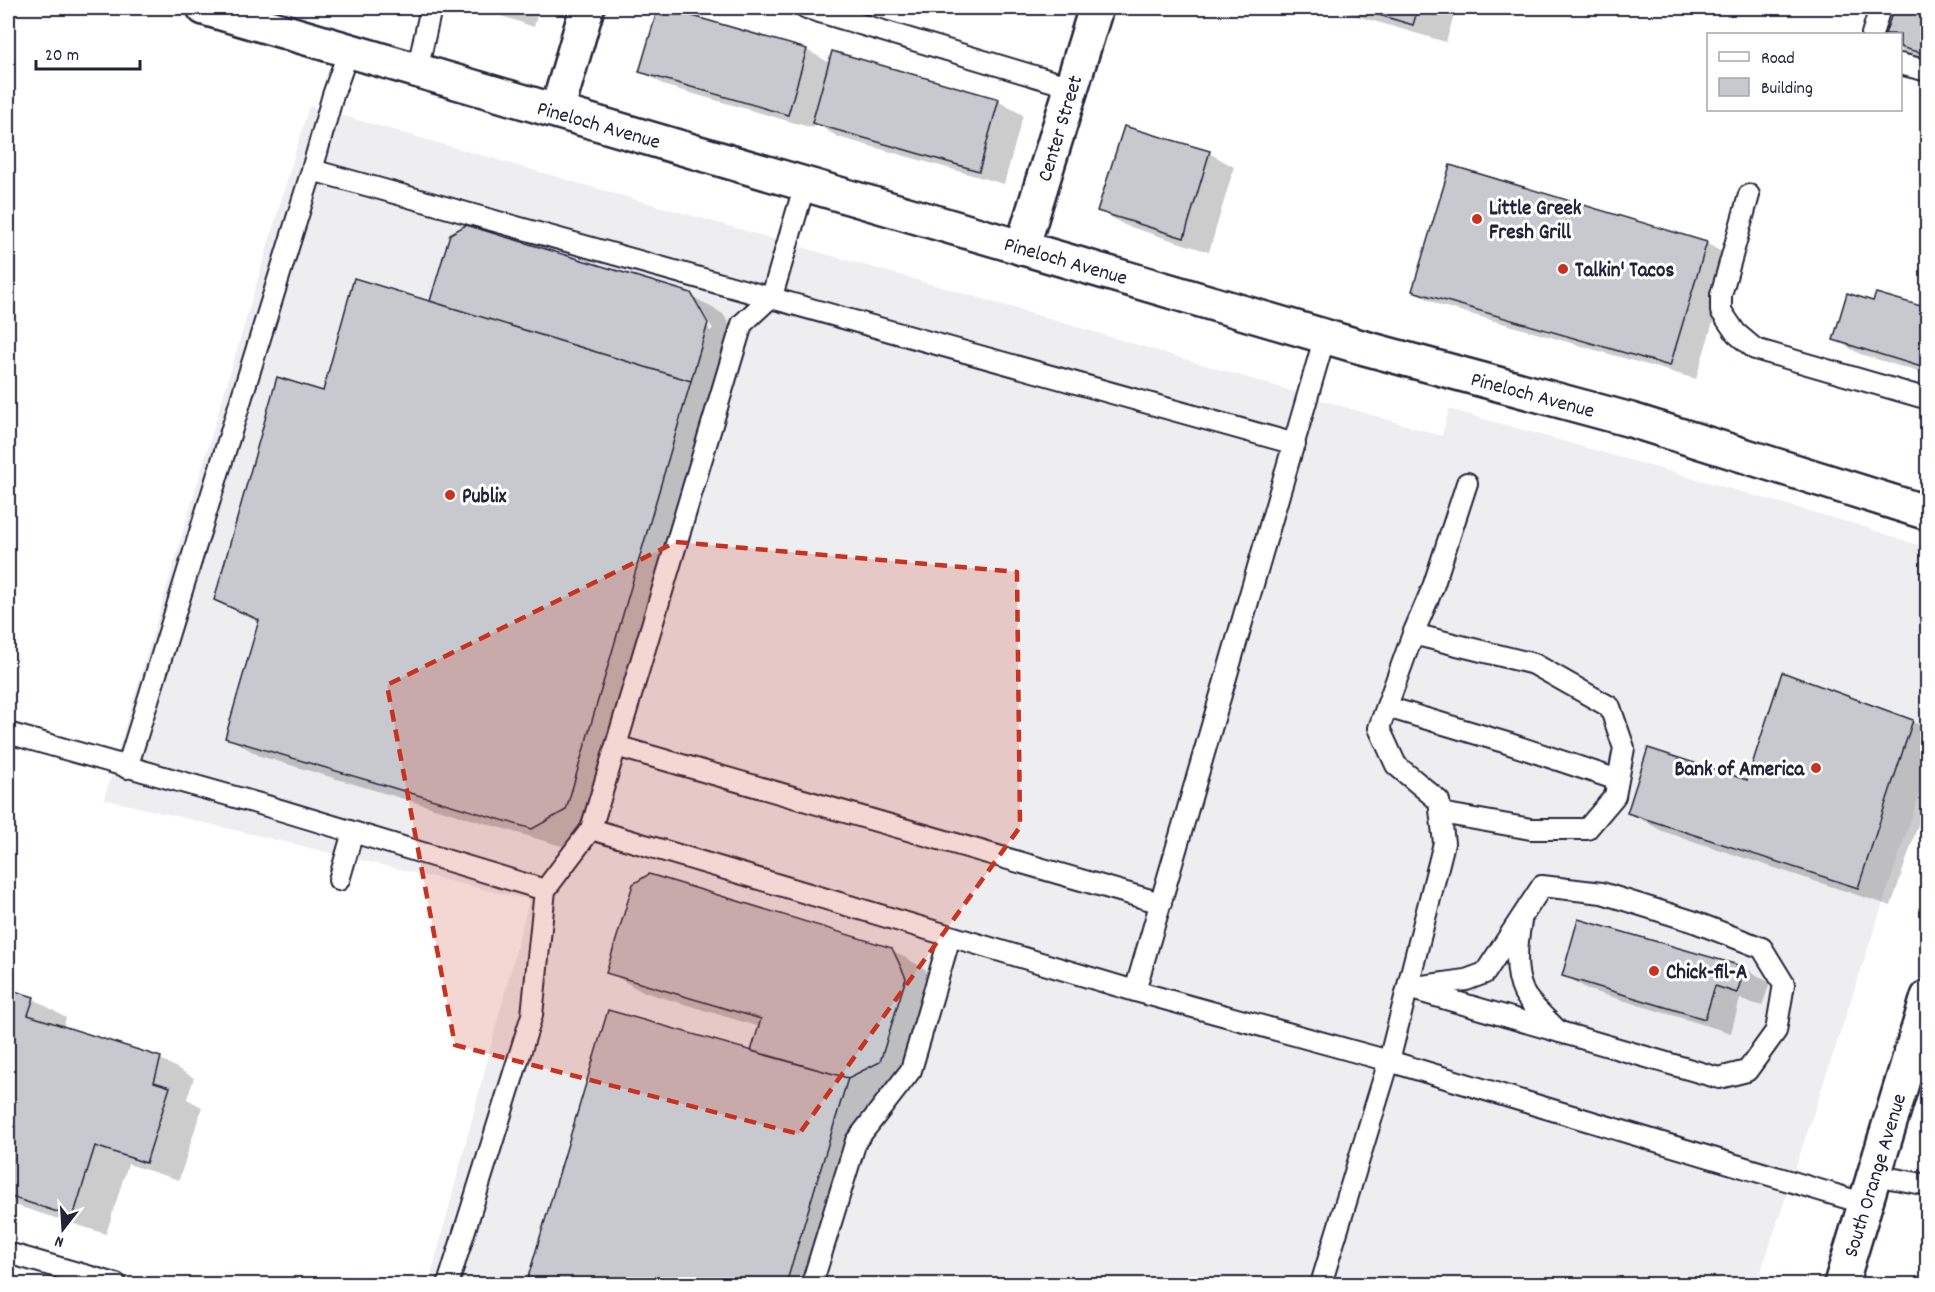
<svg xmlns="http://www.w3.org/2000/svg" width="1935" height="1292" font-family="Dekko,sans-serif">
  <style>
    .built { fill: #eeeef1 }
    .shadow { fill: #0003; fill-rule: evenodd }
    .building { fill: #c8c8cf; stroke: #22223b; stroke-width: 1.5 }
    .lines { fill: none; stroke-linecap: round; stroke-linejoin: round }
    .lane-casing { stroke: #22223b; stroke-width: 24 }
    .street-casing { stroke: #22223b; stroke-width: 38 }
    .secondary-casing { stroke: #22223b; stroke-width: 38 }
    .primary-casing { stroke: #22223b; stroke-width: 38 }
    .lane { stroke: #fff; stroke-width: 20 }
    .street { stroke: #fff; stroke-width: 33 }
    .secondary { stroke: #fff; stroke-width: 33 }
    .primary { stroke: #fff; stroke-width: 33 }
    .marked { fill: #c8321e; fill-opacity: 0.2; stroke: #c8321e; stroke-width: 4.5; stroke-dasharray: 12 8; stroke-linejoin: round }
    .poi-dot { fill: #c8321e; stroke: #fff; stroke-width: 2 }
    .labels { text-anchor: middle; stroke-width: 6; stroke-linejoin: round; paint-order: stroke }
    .street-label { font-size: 21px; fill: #22223b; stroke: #fff }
    .poi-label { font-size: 21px; font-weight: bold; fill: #22223b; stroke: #fff; text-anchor: start }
  </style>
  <rect width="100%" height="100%" fill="#fff"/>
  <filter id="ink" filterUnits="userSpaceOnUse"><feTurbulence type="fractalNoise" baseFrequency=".0167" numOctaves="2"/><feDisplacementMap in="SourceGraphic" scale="12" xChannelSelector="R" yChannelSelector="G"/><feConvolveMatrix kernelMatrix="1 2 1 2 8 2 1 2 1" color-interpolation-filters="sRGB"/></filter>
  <g filter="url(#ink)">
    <path class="built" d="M 309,106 L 983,299 L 1442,436 L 1449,409 L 1858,525 L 1927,548 L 1927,770 L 1757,1284 L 429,1284 L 529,900 L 104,799 Z"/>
    <path class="shadow" d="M 482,8 L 539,8 L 534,27 L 493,13 Z
      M 660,8 L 807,50 L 830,63 L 998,101 L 1023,115 L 1004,184 L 838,137 L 815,123 L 813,128 L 666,86 L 641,71 Z
      M 1329,8 L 1456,8 L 1446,42 Z
      M 1895,8 L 1928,8 L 1928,61 L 1910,55 L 1900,50 L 1900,34 L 1887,34 Z
      M 1209,153 L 1234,167 L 1209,252 L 1124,225 L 1099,210 Z
      M 451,235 L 690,295 L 723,314 L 740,343 L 599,829 L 565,847 L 260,756 L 227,737 L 259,623 L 216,599 L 324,393 L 431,303 ZM 694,303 L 698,303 L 713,329 L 710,331 Z
      M 1706,243 L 1732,258 L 1696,379 L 1439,305 L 1413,291 Z
      M 1874,303 L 1928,309 L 1928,375 L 1860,354 L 1835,340 Z
      M 1783,674 L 1913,722 L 1928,730 L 1928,795 L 1891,906 L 1662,831 L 1629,812 L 1748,782 Z
      M 1579,921 L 1745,968 L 1770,983 L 1762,1006 L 1740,999 L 1731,1033 L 1589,990 L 1564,975 Z
      M 892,950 L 925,969 L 939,998 L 913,1081 L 880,1097 L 824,1284 L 528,1284 L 609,1012 L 752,1052 L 760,1027 L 641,991 L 608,972 Z
      M 8,991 L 34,999 L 66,1018 L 63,1028 L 161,1059 L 194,1078 L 187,1099 L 202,1107 L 179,1180 L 128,1164 L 106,1234 L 8,1203 Z"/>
    <path class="building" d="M 490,8 L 510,8 L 508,13 Z
      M 658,8 L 665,8 L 807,49 L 788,115 L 639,72 Z
      M 1355,8 L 1418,8 L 1413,25 Z
      M 1894,8 L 1928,8 L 1928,55 L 1900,47 L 1900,34 L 1885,34 Z
      M 832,51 L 999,99 L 979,171 L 812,123 Z
      M 1124,126 L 1210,151 L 1184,238 L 1097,211 Z
      M 1450,165 L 1707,242 L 1670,366 L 1412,291 Z
      M 466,225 L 691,293 L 708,323 L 691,381 L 430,301 L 450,234 Z
      M 354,278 L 691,381 L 566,810 L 532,829 L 225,738 L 259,620 L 214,600 L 277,377 L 323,391 Z
      M 1847,293 L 1873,301 L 1876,293 L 1928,308 L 1928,369 L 1833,340 Z
      M 1782,672 L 1913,720 L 1858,888 L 1627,813 L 1648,748 L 1747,780 Z
      M 649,874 L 892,948 L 906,978 L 880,1062 L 848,1078 L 751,1051 L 761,1019 L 606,973 L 633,884 Z
      M 1578,919 L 1745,967 L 1737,993 L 1715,986 L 1705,1019 L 1562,976 Z
      M 8,989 L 34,997 L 28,1015 L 161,1057 L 154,1082 L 170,1087 L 146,1163 L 95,1146 L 73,1217 L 8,1196 Z
      M 608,1010 L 848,1078 L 786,1284 L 526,1284 Z"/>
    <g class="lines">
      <g class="lane-casing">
        <path id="lane" d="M 806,8 L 1071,87
          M 1872,34 L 1880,8
          M 1900,64 L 1928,71
          M 417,71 L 431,8
          M 312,170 L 1295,444
          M 1749,195 L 1721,295 L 1721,311 L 1736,333 L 1755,349 L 1928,399
          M 1413,634 L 1534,664 L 1610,707 L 1624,748 L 1615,796 L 1587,829 L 1531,829 L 1441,813
          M 1387,707 L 1507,743 L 1618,780
          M 8,733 L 267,806 L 545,890
          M 616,746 L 1161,903
          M 127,768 L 312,170 L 333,95 L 349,50
          M 591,829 L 1135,991 L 1389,1061 L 1866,1204
          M 339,880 L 353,832
          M 1542,886 L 1602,893 L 1692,921 L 1762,948 L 1784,984 L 1776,1031 L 1747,1071 L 1719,1078 L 1408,988 L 1466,980 L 1485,973 Z
          M 1521,921 C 1517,942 1514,973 1524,993 C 1530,1005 1549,1021 1559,1032
          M 1135,991 L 1325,336
          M 1874,1175 L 1928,1185
          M 8,1253 L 116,1284
          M 448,1284 L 532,1015 L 545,890 L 591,829 L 742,324 L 772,296 L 805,184
          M 812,1284 L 856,1141 L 911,1070 L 950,937
          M 1321,1284 L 1389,1061 L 1444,843 L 1439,801 L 1396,765 L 1379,728 L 1413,634 L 1433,587 L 1467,483"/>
      </g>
      <g class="street-casing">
        <path id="street" d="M 557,111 L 587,8
          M 1022,248 L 1096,8"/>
      </g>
      <g class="secondary-casing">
        <path id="secondary" d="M 204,8 L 1361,347 L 1631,420 L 1928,513"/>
      </g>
      <g class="primary-casing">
        <path id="primary" d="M 1841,1284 L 1928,997"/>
      </g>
      <use href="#lane" class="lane"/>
      <use href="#street" class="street"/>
      <use href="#secondary" class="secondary"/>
      <use href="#primary" class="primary"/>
    </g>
  </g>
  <path class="marked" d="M 676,542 L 1017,572 L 1020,827 L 799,1134 L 455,1045 L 387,685 Z"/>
  <g class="poi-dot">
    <circle cx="1477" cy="219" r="6"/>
    <circle cx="1563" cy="269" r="6"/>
    <circle cx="450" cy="495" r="6"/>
    <circle cx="1816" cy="768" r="6"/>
    <circle cx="1654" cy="971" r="6"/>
  </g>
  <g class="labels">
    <g class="street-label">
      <text transform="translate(599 124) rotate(16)" y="7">Pineloch Avenue</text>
      <text transform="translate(1059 128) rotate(-73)" y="7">Center Street</text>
      <text transform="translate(1066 260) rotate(16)" y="7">Pineloch Avenue</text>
      <text transform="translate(1533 394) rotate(15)" y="7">Pineloch Avenue</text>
      <text transform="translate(1874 1175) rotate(-73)" y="7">South Orange Avenue</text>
    </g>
    <g class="poi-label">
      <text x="1489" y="214">Little Greek<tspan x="1489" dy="24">Fresh Grill</tspan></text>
      <text x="1575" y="276">Talkin' Tacos</text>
      <text x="462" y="502">Publix</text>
      <text x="1804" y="775" text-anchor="end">Bank of America</text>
      <text x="1666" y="978">Chick-fil-A</text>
    </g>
  </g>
  <rect width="1935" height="1292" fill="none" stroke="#fff" stroke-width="30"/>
  <rect x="15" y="15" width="1905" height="1262" fill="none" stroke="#22223b" stroke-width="2" filter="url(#ink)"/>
  <rect x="1707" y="33" width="195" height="78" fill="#ffffff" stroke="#a7a7b1" stroke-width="1.5"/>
  <rect x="1719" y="52" width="30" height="9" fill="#ffffff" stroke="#a7a7b1" stroke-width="1.5"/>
  <text x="1761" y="63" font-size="18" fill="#22223b">Road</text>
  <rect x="1719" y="78" width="30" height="18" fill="#c8c8cf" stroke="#a7a7b1" stroke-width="1.5"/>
  <text x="1761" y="93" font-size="18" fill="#22223b">Building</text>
  <g transform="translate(63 1229) rotate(197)" stroke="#ffffff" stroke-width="4.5" paint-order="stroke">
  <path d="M0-4.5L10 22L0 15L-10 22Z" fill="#22223b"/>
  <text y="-9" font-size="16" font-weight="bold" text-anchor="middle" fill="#22223b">N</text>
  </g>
  <path d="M36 60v9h104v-9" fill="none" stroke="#22223b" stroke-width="3"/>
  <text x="45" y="60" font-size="18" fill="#22223b" stroke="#ffffff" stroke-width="4.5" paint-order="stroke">20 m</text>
</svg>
